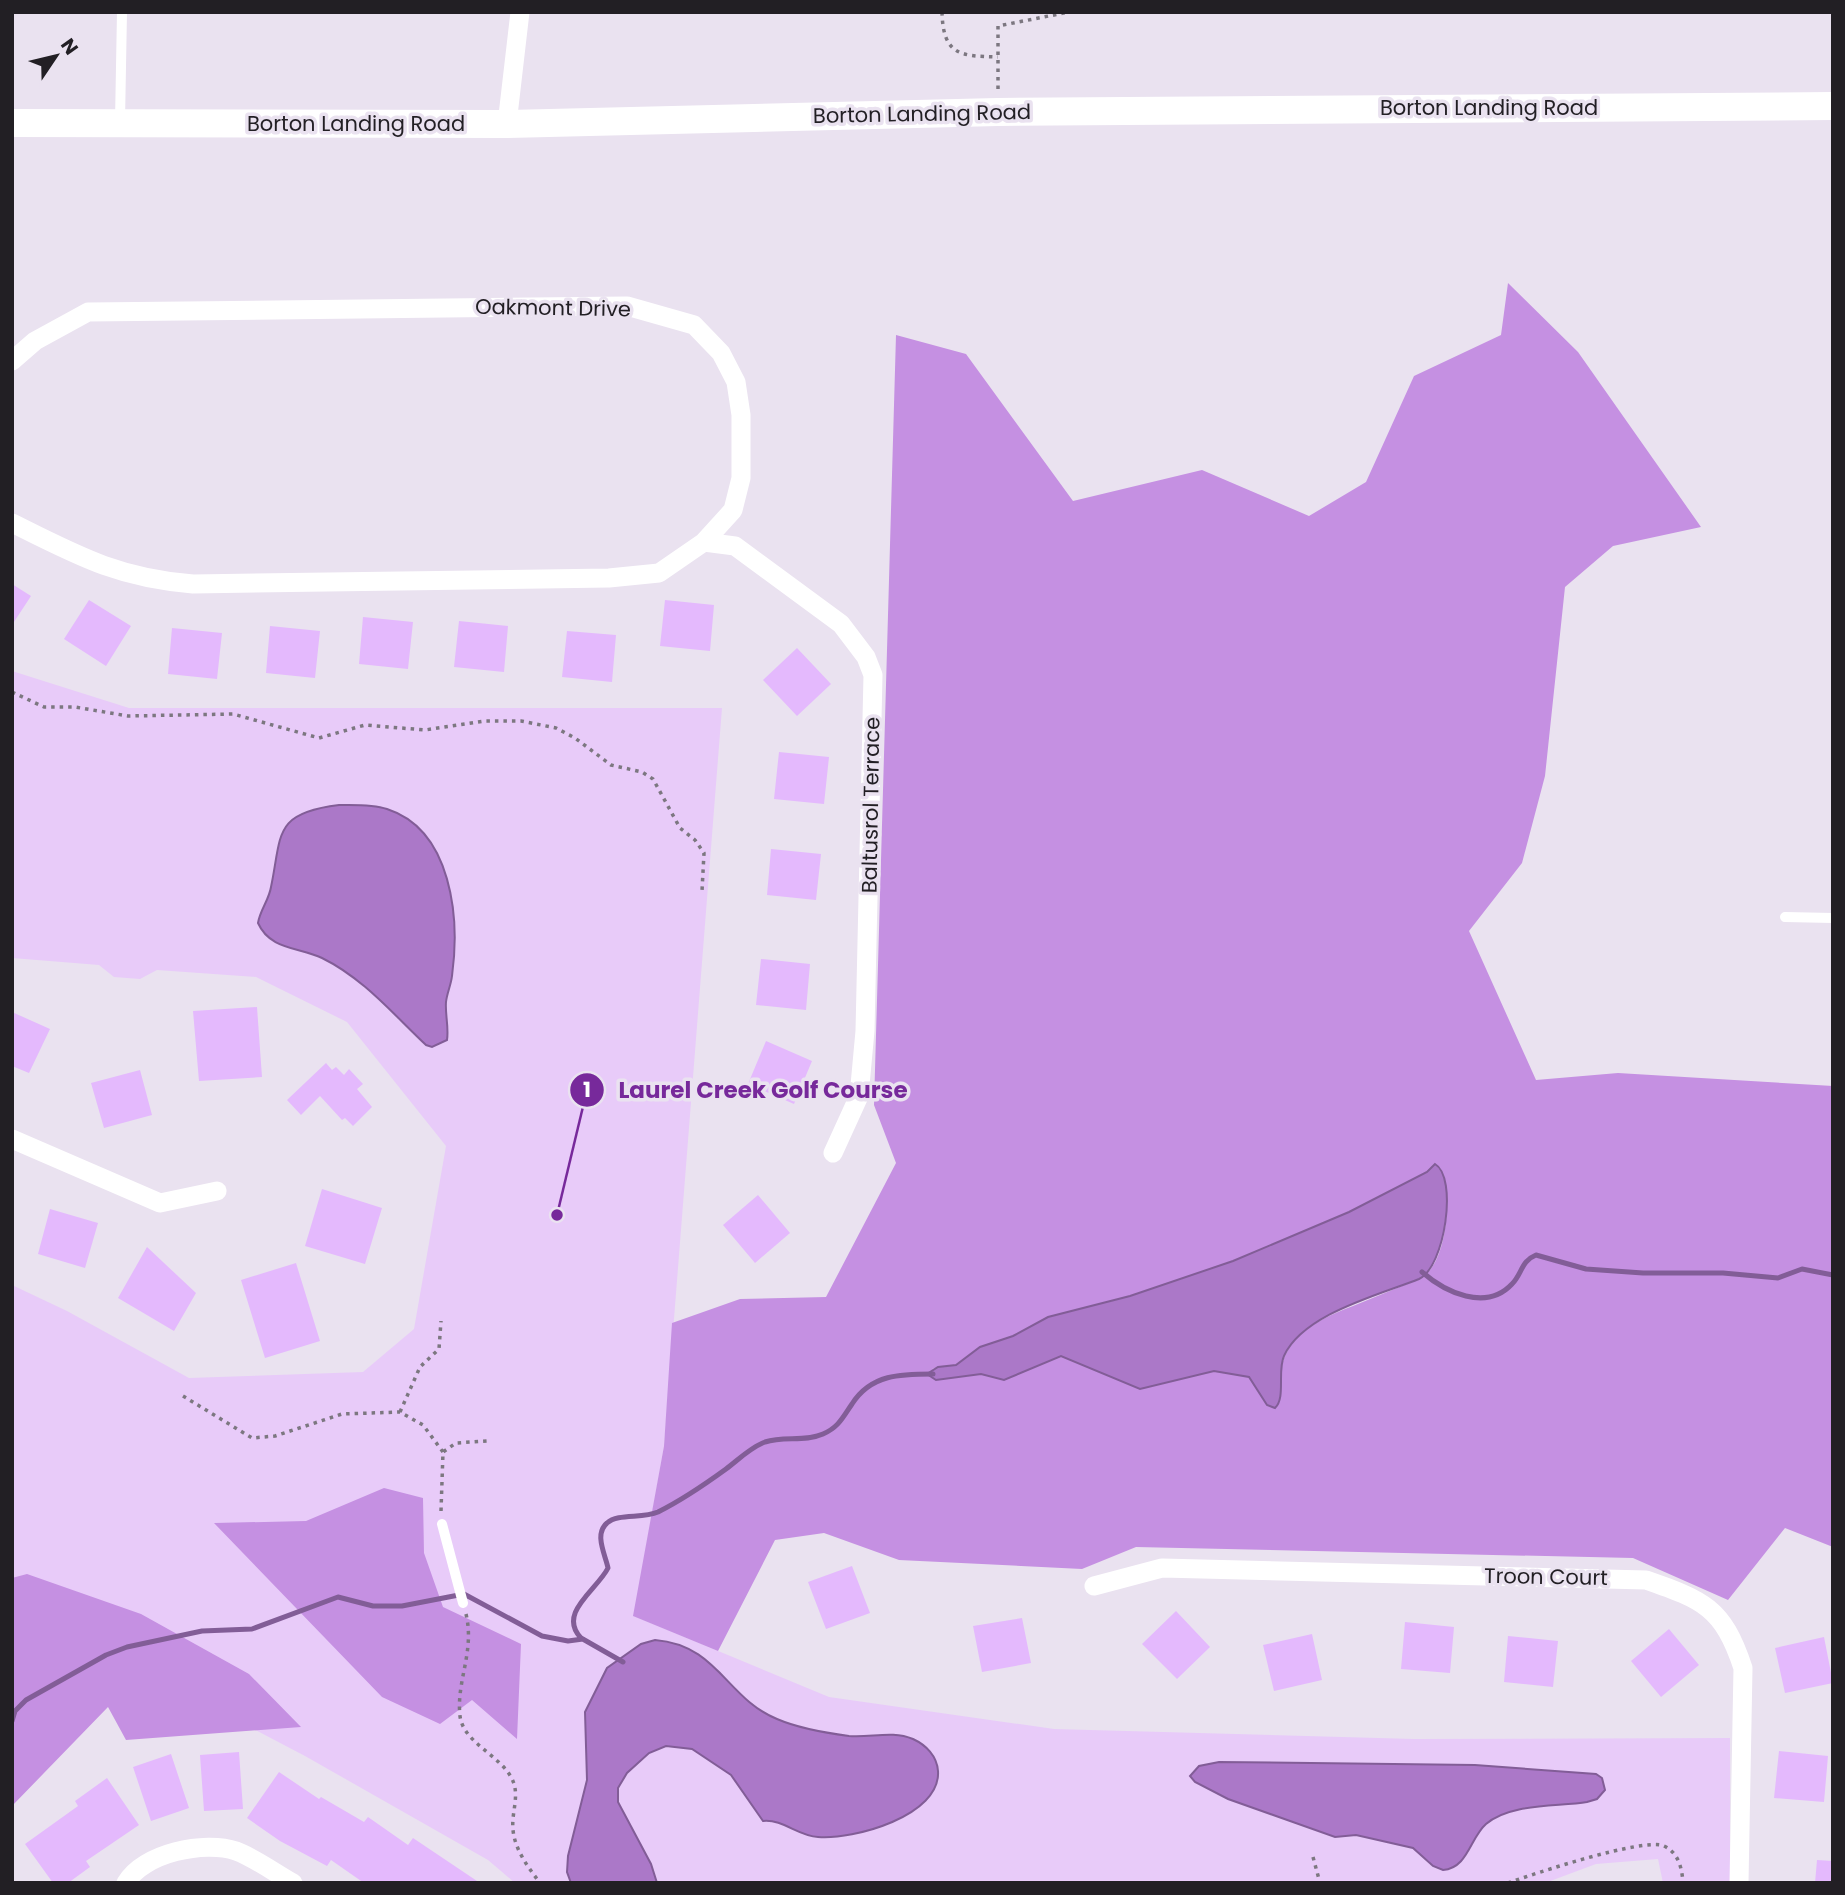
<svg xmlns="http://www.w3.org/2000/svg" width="1845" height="1895" font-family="Poppins,sans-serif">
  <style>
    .green { fill: #e8cbf9 }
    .forest { fill: #c590e2; fill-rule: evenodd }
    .water { fill: #ab78c8; stroke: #825d97; stroke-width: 2 }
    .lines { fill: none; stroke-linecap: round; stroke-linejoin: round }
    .stream { stroke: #825d97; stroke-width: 5 }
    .building { fill: #e4b9fd }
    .path { stroke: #7c7780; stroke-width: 3.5; stroke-dasharray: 3.5 5; stroke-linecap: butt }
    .lane { stroke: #fff; stroke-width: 10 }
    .street { stroke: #fff; stroke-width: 19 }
    .secondary { stroke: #fff; stroke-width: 28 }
    .labels { text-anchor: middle; stroke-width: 7; stroke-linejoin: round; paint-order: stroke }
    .street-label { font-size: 21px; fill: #221f24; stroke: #eae2f0 }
    .leader { fill: none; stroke: #77299b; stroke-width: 2.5 }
    .callout-dot { fill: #77299b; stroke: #eae2f0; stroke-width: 2.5 }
    .mark-label { font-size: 21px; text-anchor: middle; font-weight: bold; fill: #fff }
    .callout-label { font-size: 23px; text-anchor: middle; font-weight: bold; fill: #77299b; stroke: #eae2f0; stroke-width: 7; stroke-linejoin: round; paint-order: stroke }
  </style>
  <rect width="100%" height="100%" fill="#eae2f0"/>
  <path class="green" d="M 12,671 L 129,708 L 722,708 L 664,1446 L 634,1616 L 829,1697 L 1054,1729 L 1414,1739 L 1730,1738 L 1730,1883 L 1663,1883 L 1658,1859 L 1596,1864 L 1545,1883 L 515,1883 L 488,1860 L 305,1756 L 12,1602 L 12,1285 L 67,1311 L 189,1378 L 363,1372 L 414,1329 L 446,1146 L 347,1022 L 256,977 L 157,970 L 140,979 L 114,977 L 99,965 L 12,958 Z"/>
  <path class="forest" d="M 1508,283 L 1578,352 L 1701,527 L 1613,546 L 1565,587 L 1545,776 L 1522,863 L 1469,931 L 1536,1080 L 1618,1073 L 1833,1086 L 1833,1547 L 1785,1528 L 1728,1600 L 1633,1558 L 1136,1547 L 1082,1569 L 899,1560 L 824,1533 L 775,1540 L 718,1651 L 633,1616 L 664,1446 L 672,1323 L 740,1299 L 826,1297 L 896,1163 L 874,1105 L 896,335 L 966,354 L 1073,501 L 1202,470 L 1309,516 L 1366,482 L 1414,376 L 1501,335 ZM 1434,1165 C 1437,1169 1443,1173 1444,1178 C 1451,1203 1446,1267 1419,1279 C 1397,1288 1375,1297 1353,1306 C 1306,1324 1274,1343 1280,1400 L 1264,1401 L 1249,1377 L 1215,1371 L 1140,1389 L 1061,1356 L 1004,1380 L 981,1374 L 962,1377 L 932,1369 L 956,1365 L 980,1347 L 1013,1336 L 1048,1317 L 1130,1296 L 1233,1261 L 1349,1212 L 1427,1172 Z
    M 384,1488 L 423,1498 L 424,1553 L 443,1607 L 521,1644 L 517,1739 L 472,1700 L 440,1724 L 382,1697 L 214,1523 L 306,1521 Z
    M 27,1574 L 141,1614 L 249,1674 L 301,1727 L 126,1740 L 108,1707 L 12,1806 L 12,1578 Z"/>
  <path class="water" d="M 339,805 C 354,805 372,804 387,809 C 452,830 460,918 452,976 C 451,985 447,993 446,1002 C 445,1015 449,1027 447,1040 L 432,1047 L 426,1045 C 393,1014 363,978 322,958 C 299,947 270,950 258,923 C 260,910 269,900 271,887 C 282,834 273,813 339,805 Z
    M 1435,1164 C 1458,1177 1445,1267 1419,1279 C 1379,1295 1303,1314 1284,1356 C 1277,1371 1286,1398 1275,1408 L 1267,1405 L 1249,1377 L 1214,1371 L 1140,1389 L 1061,1356 L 1004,1380 L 981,1374 L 936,1380 L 927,1374 L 938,1367 L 956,1365 L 980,1347 L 1013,1336 L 1048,1317 L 1130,1296 L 1233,1261 L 1349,1212 L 1427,1172 Z
    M 655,1640 C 718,1645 726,1698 777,1719 C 798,1728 826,1733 849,1736 C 871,1738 892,1730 913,1739 C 926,1745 937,1756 938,1771 C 941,1816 853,1840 818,1837 C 798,1836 783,1819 763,1821 L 731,1775 L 692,1749 L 666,1746 L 649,1753 L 627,1773 L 618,1788 L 618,1802 L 651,1864 L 657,1883 L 571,1883 L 567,1872 L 568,1856 L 587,1780 L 585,1712 L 607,1668 L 641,1644 Z
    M 1219,1762 L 1475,1765 L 1596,1774 L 1602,1778 L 1605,1790 L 1597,1799 L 1587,1802 C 1557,1807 1510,1803 1486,1824 C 1470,1838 1468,1868 1443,1870 L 1433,1866 L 1413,1848 L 1356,1835 L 1335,1837 L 1228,1799 L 1195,1782 L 1190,1776 L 1199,1766 Z"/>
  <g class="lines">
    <path class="stream" d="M 1422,1272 C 1445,1292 1486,1312 1512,1284 C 1522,1274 1521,1261 1536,1255 L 1586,1269 L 1643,1273 L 1723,1273 L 1778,1278 L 1802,1269 L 1833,1275
      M 623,1662 L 581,1638 C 557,1613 597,1590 608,1568 C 605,1554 594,1534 607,1523 C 618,1513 642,1519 658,1512 C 682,1500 704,1485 726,1469 C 738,1460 751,1447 765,1442 C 784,1436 805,1442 823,1434 C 839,1427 843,1417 852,1404 C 871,1374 901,1374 933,1374
      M 12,1721 L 15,1711 L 26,1700 L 106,1655 L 127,1647 L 202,1631 L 252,1629 L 338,1597 L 373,1606 L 402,1606 L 464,1594 L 542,1636 L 568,1641 L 583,1639"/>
  </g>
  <path class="building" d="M 12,584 L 31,596 L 12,625 Z
    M 89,600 L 131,626 L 106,666 L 64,639 Z
    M 665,600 L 714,605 L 710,651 L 660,646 Z
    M 363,617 L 413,622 L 408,669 L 359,664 Z
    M 459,621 L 508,626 L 504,672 L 454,667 Z
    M 270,626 L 320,631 L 315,678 L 266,673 Z
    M 172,628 L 222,633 L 217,679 L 168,674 Z
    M 567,631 L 616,635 L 612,682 L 562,677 Z
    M 797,648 L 831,684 L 797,716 L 763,680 Z
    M 779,752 L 829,757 L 824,804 L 774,799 Z
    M 771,849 L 821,854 L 816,900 L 767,895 Z
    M 761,959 L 810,964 L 806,1010 L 756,1005 Z
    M 257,1007 L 262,1077 L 199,1081 L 193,1011 Z
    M 12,1012 L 50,1029 L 29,1073 L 12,1066 Z
    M 766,1041 L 812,1061 L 794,1104 L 748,1084 Z
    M 326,1063 L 332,1070 L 336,1067 L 344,1075 L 349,1069 L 363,1084 L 357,1089 L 372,1107 L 353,1126 L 345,1118 L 342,1120 L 320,1096 L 301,1115 L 287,1100 Z
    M 140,1070 L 152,1115 L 104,1128 L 91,1083 Z
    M 322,1189 L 382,1208 L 365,1264 L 305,1246 Z
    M 758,1195 L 790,1233 L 755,1263 L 723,1225 Z
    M 50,1209 L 98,1223 L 85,1268 L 38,1254 Z
    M 147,1247 L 196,1293 L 174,1331 L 118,1298 Z
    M 296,1263 L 320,1341 L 265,1358 L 241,1280 Z
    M 852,1566 L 870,1613 L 826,1629 L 808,1582 Z
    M 1176,1611 L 1210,1647 L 1177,1679 L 1142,1644 Z
    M 1022,1618 L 1031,1663 L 982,1672 L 973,1626 Z
    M 1405,1622 L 1454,1627 L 1450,1673 L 1401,1669 Z
    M 1669,1629 L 1699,1665 L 1661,1697 L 1631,1661 Z
    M 1312,1634 L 1322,1680 L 1274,1691 L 1263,1645 Z
    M 1508,1636 L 1558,1641 L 1553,1687 L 1504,1682 Z
    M 1824,1637 L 1833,1683 L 1785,1693 L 1775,1648 Z
    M 1779,1751 L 1828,1756 L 1824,1802 L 1774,1798 Z
    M 239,1752 L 243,1809 L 204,1811 L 200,1755 Z
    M 171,1754 L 189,1808 L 151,1821 L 133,1767 Z
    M 279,1772 L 319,1799 L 321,1797 L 364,1822 L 368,1817 L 408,1845 L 413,1838 L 480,1883 L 364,1883 L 331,1860 L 327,1866 L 280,1841 L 247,1818 Z
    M 107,1778 L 139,1825 L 86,1861 L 90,1867 L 68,1883 L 53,1883 L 25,1844 L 78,1806 L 75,1801 Z
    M 1817,1860 L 1833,1861 L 1833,1883 L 1815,1883 Z"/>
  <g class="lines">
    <path class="path" d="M 942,12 C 943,56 961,56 998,57
      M 998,89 L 998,26 L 1069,12
      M 12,692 L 44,707 L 75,707 L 128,716 L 233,714 L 319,738 L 365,725 L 425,730 L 485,721 L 521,721 L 556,728 L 575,738 L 611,765 L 642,772 L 653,779 L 680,828 L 695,840 L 704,853 L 702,891
      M 183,1396 L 252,1438 L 275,1436 L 342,1414 L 400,1412 L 423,1425 L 443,1452
      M 400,1412 L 420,1367 L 439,1349 L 441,1321
      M 441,1511 L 443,1452 L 456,1443 L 487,1441
      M 466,1614 C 475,1652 456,1681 460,1716 C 463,1742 499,1755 511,1777 C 521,1794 511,1812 513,1830 C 515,1850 528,1867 540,1883
      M 1313,1857 L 1320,1883
      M 1508,1883 C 1533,1874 1644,1837 1664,1846 C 1679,1853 1682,1869 1683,1883"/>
    <path class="lane" d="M 120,121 L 122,12
      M 1785,917 L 1833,918
      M 442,1524 L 463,1603"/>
    <path class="street" d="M 507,124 L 520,12
      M 12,361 L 35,341 L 88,312 L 627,306 L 694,325 L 721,353 L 736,382 L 741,415 L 741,478 L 733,510 L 704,542 L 659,573 L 609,578 L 193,584 C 118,578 78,556 12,523
      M 704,542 L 735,546 L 841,624 L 866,657 L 873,675 L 865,1031 L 859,1096 L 833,1153
      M 12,1139 L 160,1203 L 217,1191
      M 1094,1586 L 1162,1568 L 1646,1580 C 1703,1600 1723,1607 1743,1668 L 1739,1883
      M 126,1883 C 143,1853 205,1840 236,1851 C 255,1858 275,1873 293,1883"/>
    <path class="secondary" d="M 12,123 L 507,124 L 998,112 L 1833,106"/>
  </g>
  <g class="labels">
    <g class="street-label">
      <text x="1489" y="115">Borton Landing Road</text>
      <text transform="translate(922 114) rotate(-1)" y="7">Borton Landing Road</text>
      <text x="356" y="131">Borton Landing Road</text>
      <text transform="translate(553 308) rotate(1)" y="7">Oakmont Drive</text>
      <text transform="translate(871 805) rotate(-89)" y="7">Baltusrol Terrace</text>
      <text transform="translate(1546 1577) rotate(1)" y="7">Troon Court</text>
    </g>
  </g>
  <path class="leader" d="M557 1215L587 1090"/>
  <g class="callout-dot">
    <circle cx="557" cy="1215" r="7"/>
    <circle cx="587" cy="1090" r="18"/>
  </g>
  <g class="mark-label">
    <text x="587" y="1097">1</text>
  </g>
  <g class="callout-label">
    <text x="763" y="1098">Laurel Creek Golf Course</text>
  </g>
  <rect width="1845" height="1895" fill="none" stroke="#221f24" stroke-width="28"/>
  <g transform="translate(56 56) rotate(55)" stroke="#eae2f0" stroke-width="5" paint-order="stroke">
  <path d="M0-5L12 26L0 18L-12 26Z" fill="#221f24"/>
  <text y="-10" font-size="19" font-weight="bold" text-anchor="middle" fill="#221f24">N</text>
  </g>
</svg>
